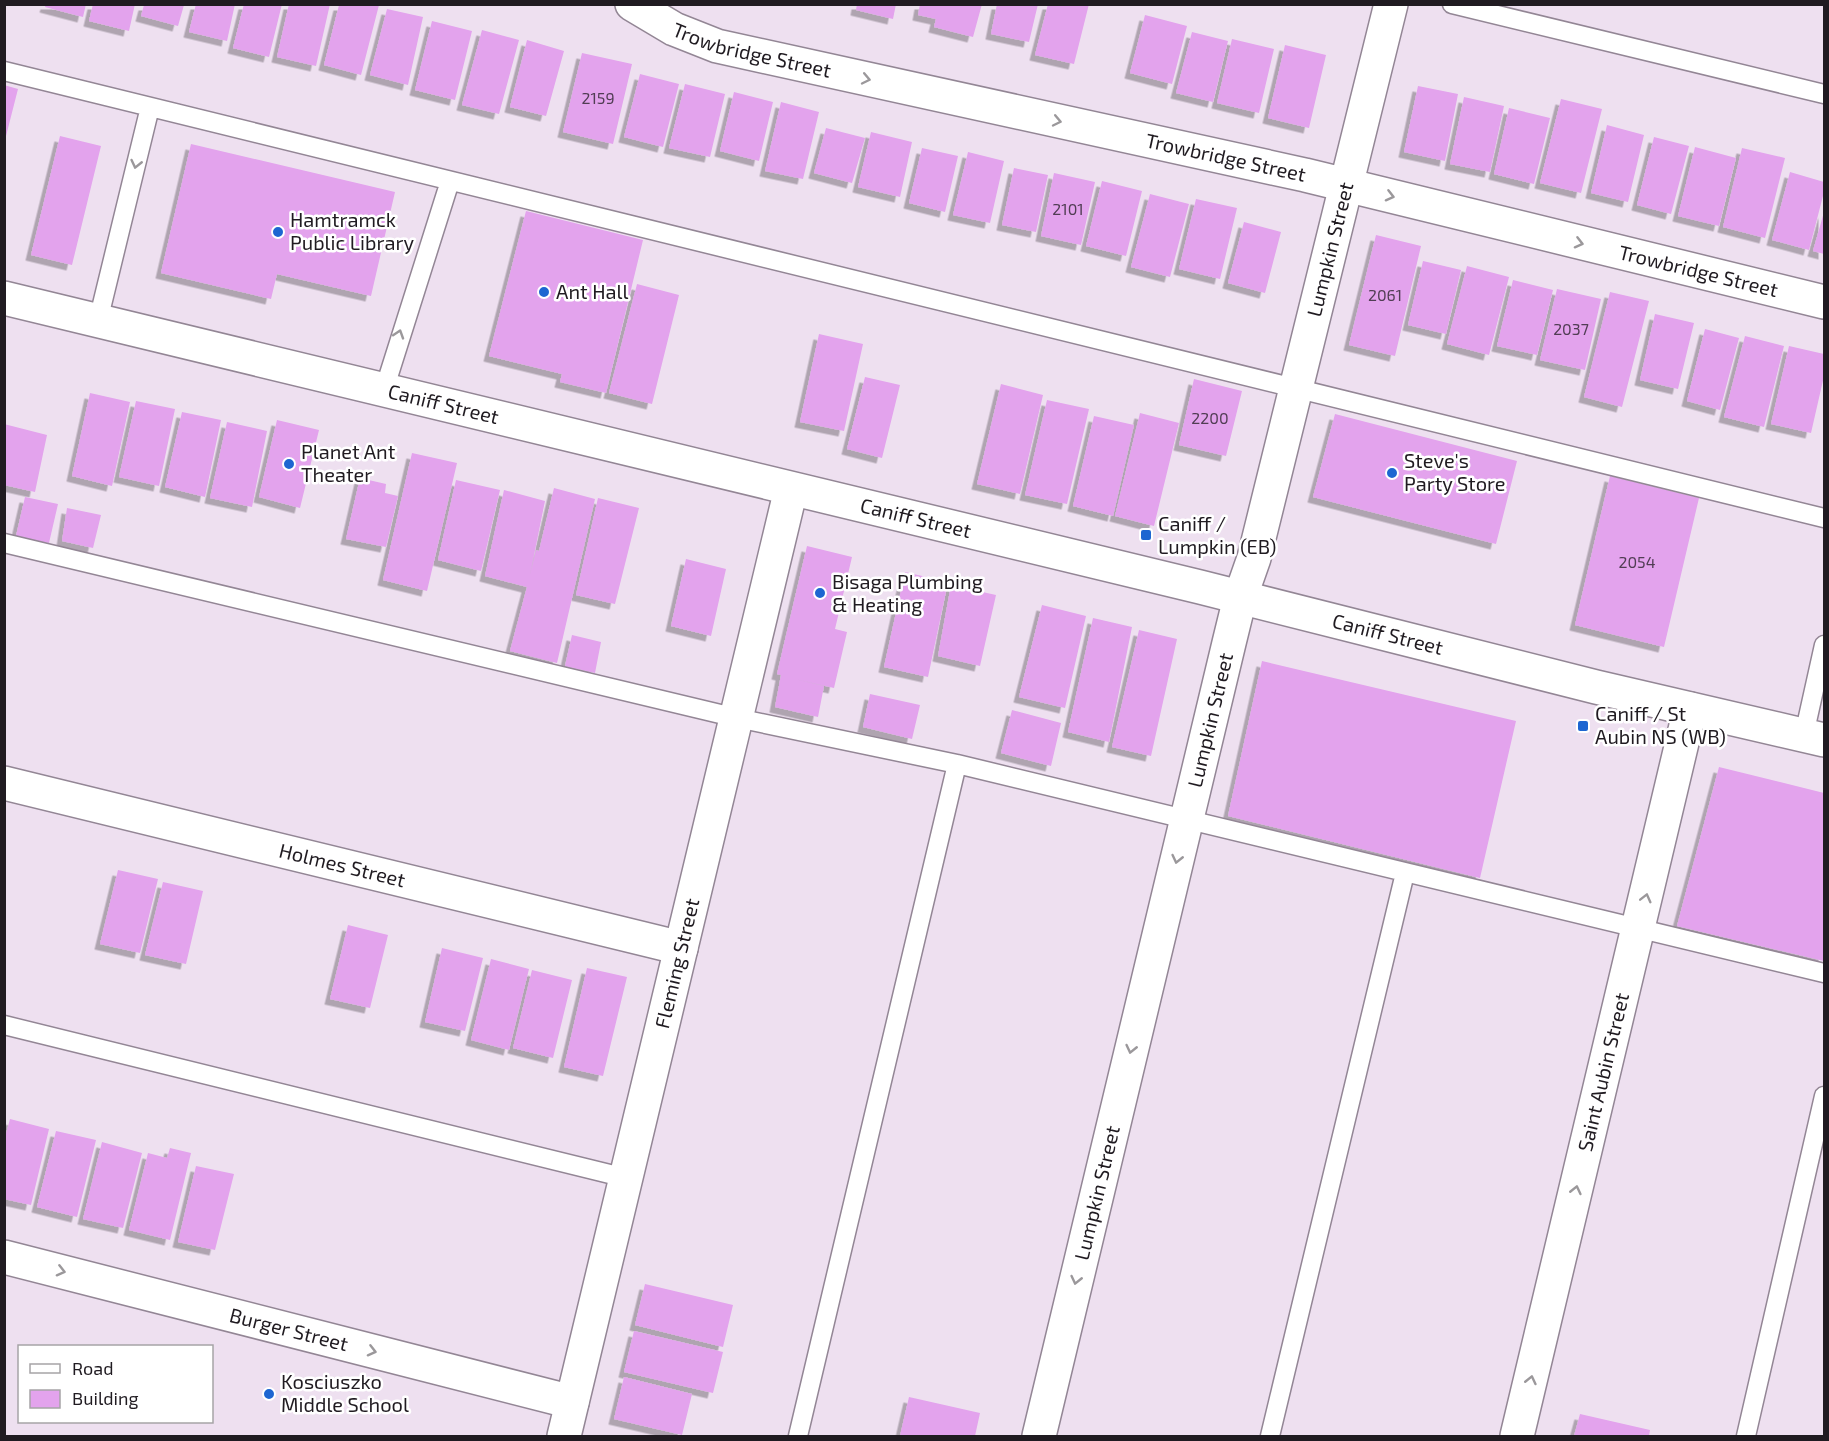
<svg xmlns="http://www.w3.org/2000/svg" width="1829" height="1441" font-family="'Exo 2',sans-serif">
  <style>
    .building { fill: #e3a3ed; filter: url(#shadow) }
    .lines { fill: none; stroke-linecap: round; stroke-linejoin: round }
    .lane-casing { stroke: #938695; stroke-width: 21 }
    .street-casing { stroke: #938695; stroke-width: 36 }
    .secondary-casing { stroke: #938695; stroke-width: 36 }
    .lane { stroke: #fff; stroke-width: 18 }
    .street { stroke: #fff; stroke-width: 33 }
    .secondary { stroke: #fff; stroke-width: 33 }
    .oneway { stroke: #9b989b }
    .poi-dot { fill: #1d66d1; stroke: #fff; stroke-width: 2 }
    .labels { text-anchor: middle; stroke-width: 5; stroke-linejoin: round; paint-order: stroke }
    .number-label { font-size: 16px; fill: #513d54 }
    .street-label { font-size: 20px; fill: #201b21; stroke: #fff }
    .poi-label { font-size: 20px; fill: #201b21; stroke: #fff; text-anchor: start }
  </style>
  <defs>
    <filter id="shadow"><feDropShadow dx="-5.5" dy="5.5" stdDeviation="0" flood-color="#0004"/></filter>
  </defs>
  <rect width="100%" height="100%" fill="#eee0f0"/>
  <path class="building" d="M 46,4 L 86,4 L 83,17 L 45,7 Z
    M 93,4 L 135,4 L 129,31 L 89,21 Z
    M 196,4 L 235,4 L 227,41 L 189,32 Z
    M 244,4 L 282,4 L 269,57 L 233,48 Z
    M 289,4 L 330,4 L 316,66 L 277,57 Z
    M 857,4 L 896,4 L 893,19 L 856,10 Z
    M 920,4 L 982,4 L 973,37 L 934,27 L 936,19 L 918,15 Z
    M 997,4 L 1038,4 L 1029,42 L 991,34 Z
    M 1048,4 L 1089,4 L 1074,64 L 1035,55 Z
    M 144,5 L 184,5 L 178,26 L 141,16 Z
    M 339,5 L 379,5 L 361,75 L 324,65 Z
    M 387,9 L 423,17 L 408,85 L 370,75 Z
    M 1145,15 L 1187,26 L 1172,84 L 1130,73 Z
    M 432,21 L 472,31 L 455,100 L 415,90 Z
    M 482,30 L 519,40 L 499,114 L 462,105 Z
    M 1192,32 L 1228,41 L 1213,102 L 1176,93 Z
    M 1232,39 L 1274,49 L 1259,113 L 1217,103 Z
    M 527,40 L 564,51 L 546,116 L 510,107 Z
    M 1285,45 L 1326,55 L 1309,128 L 1268,118 Z
    M 582,53 L 632,64 L 613,144 L 563,132 Z
    M 640,74 L 679,84 L 663,147 L 624,137 Z
    M 685,84 L 725,94 L 710,157 L 669,148 Z
    M 4,85 L 18,89 L 5,140 L 4,140 Z
    M 1418,86 L 1458,94 L 1445,161 L 1404,152 Z
    M 734,92 L 773,102 L 759,161 L 720,151 Z
    M 1464,97 L 1504,106 L 1490,172 L 1450,164 Z
    M 1561,99 L 1602,109 L 1581,193 L 1540,183 Z
    M 781,102 L 819,112 L 803,179 L 765,171 Z
    M 1509,108 L 1550,118 L 1534,184 L 1494,174 Z
    M 1607,125 L 1644,135 L 1628,202 L 1591,193 Z
    M 826,128 L 865,138 L 852,183 L 814,173 Z
    M 871,132 L 912,142 L 900,197 L 858,187 Z
    M 60,136 L 101,146 L 72,265 L 31,255 Z
    M 1654,137 L 1689,146 L 1671,214 L 1637,205 Z
    M 191,144 L 395,192 L 371,296 L 277,274 L 271,299 L 161,273 Z
    M 1695,147 L 1736,158 L 1719,226 L 1678,216 Z
    M 922,148 L 958,156 L 945,212 L 909,203 Z
    M 1742,148 L 1785,158 L 1765,238 L 1723,227 Z
    M 968,152 L 1004,161 L 990,223 L 953,215 Z
    M 1014,168 L 1048,175 L 1036,232 L 1002,225 Z
    M 1790,172 L 1824,182 L 1824,192 L 1809,250 L 1772,240 Z
    M 1054,173 L 1095,182 L 1081,245 L 1041,236 Z
    M 1102,181 L 1142,191 L 1126,256 L 1086,246 Z
    M 1150,194 L 1189,204 L 1170,277 L 1131,267 Z
    M 1196,199 L 1237,208 L 1220,279 L 1179,269 Z
    M 526,211 L 643,240 L 606,393 L 560,382 L 562,374 L 489,356 Z
    M 1824,212 L 1824,254 L 1813,251 Z
    M 1244,222 L 1281,232 L 1265,293 L 1228,283 Z
    M 1376,235 L 1421,246 L 1395,356 L 1349,345 Z
    M 1423,261 L 1461,270 L 1446,334 L 1408,325 Z
    M 1467,266 L 1509,277 L 1489,355 L 1447,344 Z
    M 1513,280 L 1553,290 L 1537,355 L 1497,346 Z
    M 637,284 L 679,295 L 652,404 L 609,393 Z
    M 1557,289 L 1601,299 L 1585,370 L 1540,360 Z
    M 1610,292 L 1649,301 L 1622,407 L 1584,397 Z
    M 1655,314 L 1694,323 L 1678,389 L 1640,380 Z
    M 1705,329 L 1739,338 L 1720,410 L 1687,401 Z
    M 819,334 L 863,344 L 844,431 L 800,422 Z
    M 1745,336 L 1784,346 L 1764,427 L 1724,417 Z
    M 1789,346 L 1824,354 L 1824,376 L 1811,433 L 1771,424 Z
    M 865,377 L 900,385 L 882,458 L 847,449 Z
    M 1194,379 L 1242,391 L 1226,456 L 1179,445 Z
    M 1001,384 L 1043,395 L 1020,494 L 977,484 Z
    M 90,393 L 130,402 L 112,486 L 72,476 Z
    M 1047,400 L 1089,409 L 1067,504 L 1025,495 Z
    M 136,401 L 175,409 L 159,486 L 119,477 Z
    M 182,412 L 221,420 L 205,497 L 165,487 Z
    M 1140,413 L 1179,423 L 1154,526 L 1115,516 Z
    M 1335,414 L 1517,461 L 1496,544 L 1313,497 Z
    M 1094,416 L 1134,425 L 1113,516 L 1073,506 Z
    M 277,420 L 319,430 L 300,508 L 259,497 Z
    M 227,422 L 267,431 L 252,507 L 210,498 Z
    M 4,424 L 47,435 L 35,492 L 4,485 Z
    M 412,453 L 457,463 L 427,591 L 383,580 Z
    M 1610,476 L 1699,498 L 1664,647 L 1575,625 Z
    M 360,478 L 386,484 L 385,493 L 398,496 L 386,547 L 346,539 Z
    M 456,480 L 500,490 L 481,571 L 438,560 Z
    M 554,488 L 595,499 L 557,663 L 510,651 L 527,587 L 485,576 L 504,490 L 545,501 L 530,575 L 536,550 L 539,551 Z
    M 25,497 L 58,504 L 49,543 L 16,536 Z
    M 598,498 L 639,508 L 615,604 L 576,595 Z
    M 67,508 L 101,515 L 93,548 L 62,541 Z
    M 807,546 L 852,557 L 835,629 L 847,632 L 834,688 L 795,679 L 824,686 L 818,717 L 775,707 L 781,675 L 777,674 Z
    M 686,559 L 726,569 L 711,636 L 671,626 Z
    M 905,572 L 948,582 L 928,677 L 884,667 Z
    M 951,585 L 996,595 L 980,666 L 938,656 Z
    M 1042,605 L 1086,616 L 1065,708 L 1019,697 Z
    M 1093,618 L 1132,627 L 1109,742 L 1068,732 Z
    M 1139,630 L 1177,639 L 1151,756 L 1112,747 Z
    M 572,635 L 601,642 L 595,673 L 565,666 Z
    M 1262,661 L 1516,721 L 1480,878 L 1228,816 Z
    M 870,694 L 920,705 L 912,739 L 863,727 Z
    M 1012,710 L 1061,723 L 1051,766 L 1001,753 Z
    M 1719,767 L 1824,793 L 1824,961 L 1677,926 Z
    M 118,870 L 158,879 L 140,953 L 100,944 Z
    M 163,882 L 203,891 L 186,964 L 145,955 Z
    M 348,925 L 388,935 L 370,1008 L 330,999 Z
    M 442,948 L 483,958 L 465,1031 L 425,1022 Z
    M 491,959 L 529,969 L 509,1050 L 471,1040 Z
    M 587,968 L 627,977 L 603,1076 L 564,1067 Z
    M 532,970 L 572,980 L 553,1058 L 513,1048 Z
    M 10,1119 L 49,1129 L 31,1205 L 4,1199 L 4,1141 Z
    M 56,1131 L 96,1140 L 77,1217 L 37,1207 Z
    M 102,1142 L 142,1153 L 123,1228 L 83,1219 Z
    M 170,1148 L 191,1153 L 170,1240 L 129,1230 L 148,1153 L 167,1158 Z
    M 196,1166 L 234,1174 L 215,1250 L 178,1242 Z
    M 645,1284 L 733,1305 L 723,1347 L 635,1325 Z
    M 634,1331 L 723,1352 L 713,1393 L 624,1372 Z
    M 624,1377 L 692,1394 L 682,1435 L 614,1419 Z
    M 909,1397 L 980,1413 L 975,1436 L 900,1436 Z
    M 1580,1414 L 1650,1430 L 1649,1436 L 1574,1436 Z"/>
  <g class="lines">
    <g class="lane-casing">
      <path id="lane" d="M 1452,4 L 1824,94
        M 4,71 L 1824,518
        M 98,321 L 150,107
        M 384,390 L 450,181
        M 4,543 L 737,718 L 957,764 L 1824,973
        M 1804,735 L 1824,645
        M 4,1025 L 626,1178
        M 798,1436 L 957,764
        M 1270,1436 L 1405,873
        M 1746,1436 L 1824,1096"/>
    </g>
    <g class="street-casing">
      <g id="street">
        <path id="s1" d="M 632,4 L 674,29 L 717,46 L 1305,175 L 1824,302"/>
        <path id="s2" d="M 4,783 L 681,948"/>
        <path id="s3" d="M 4,1257 L 572,1402"/>
        <path id="s4" d="M 564,1436 L 791,489"/>
        <path id="s5" d="M 1039,1436 L 1229,643 L 1240,598 L 1254,558 L 1391,4"/>
        <path id="s6" d="M 1517,1436 L 1690,709"/>
      </g>
    </g>
    <g class="secondary-casing">
      <g id="secondary">
        <path id="s7" d="M 4,298 L 1200,587 L 1596,687 L 1824,740"/>
      </g>
    </g>
    <use href="#lane" class="lane"/>
    <use href="#street" class="street"/>
    <use href="#secondary" class="secondary"/>
  </g>
  <defs><path id="oneway-chevron" d="M-2-3.5L2.5 0L-2 3.5" fill="none" stroke-width="1.6" stroke-linecap="round" stroke-linejoin="round" transform="scale(1.5)"/></defs>
  <g class="oneway">
    <use href="#oneway-chevron" transform="translate(866 79) rotate(12)"/>
    <use href="#oneway-chevron" transform="translate(1057 121) rotate(12)"/>
    <use href="#oneway-chevron" transform="translate(136 164) rotate(103)"/>
    <use href="#oneway-chevron" transform="translate(1390 196) rotate(14)"/>
    <use href="#oneway-chevron" transform="translate(1579 243) rotate(14)"/>
    <use href="#oneway-chevron" transform="translate(399 334) rotate(-72)"/>
    <use href="#oneway-chevron" transform="translate(1177 859) rotate(103)"/>
    <use href="#oneway-chevron" transform="translate(1646 898) rotate(-76)"/>
    <use href="#oneway-chevron" transform="translate(1131 1049) rotate(103)"/>
    <use href="#oneway-chevron" transform="translate(1576 1190) rotate(-77)"/>
    <use href="#oneway-chevron" transform="translate(61 1271) rotate(14)"/>
    <use href="#oneway-chevron" transform="translate(1076 1280) rotate(103)"/>
    <use href="#oneway-chevron" transform="translate(372 1351) rotate(14)"/>
    <use href="#oneway-chevron" transform="translate(1531 1380) rotate(-77)"/>
  </g>
  <g class="poi-dot">
    <circle cx="278" cy="232" r="6"/>
    <circle cx="544" cy="292" r="6"/>
    <circle cx="289" cy="464" r="6"/>
    <circle cx="1392" cy="473" r="6"/>
    <rect x="1140" y="529" width="12" height="12" rx="3"/>
    <circle cx="820" cy="593" r="6"/>
    <rect x="1577" y="720" width="12" height="12" rx="3"/>
    <circle cx="269" cy="1394" r="6"/>
  </g>
  <g class="labels">
    <g class="number-label">
      <text x="598" y="104">2159</text>
      <text x="1068" y="215">2101</text>
      <text x="1385" y="301">2061</text>
      <text x="1571" y="335">2037</text>
      <text x="1210" y="424">2200</text>
      <text x="1637" y="568">2054</text>
    </g>
    <g class="street-label">
      <text dy="7" stroke="none"><textPath href="#s1" startOffset="130">Trowbridge Street</textPath></text>
      <text dy="7" stroke="none"><textPath href="#s1" startOffset="616">Trowbridge Street</textPath></text>
      <text dy="7" stroke="none"><textPath href="#s5" startOffset="1222">Lumpkin Street</textPath></text>
      <text dy="7" stroke="none"><textPath href="#s1" startOffset="1102">Trowbridge Street</textPath></text>
      <text dy="7" stroke="none"><textPath href="#s7" startOffset="452">Caniff Street</textPath></text>
      <text dy="7" stroke="none"><textPath href="#s7" startOffset="938">Caniff Street</textPath></text>
      <text dy="7" stroke="none"><textPath href="#s7" startOffset="1424">Caniff Street</textPath></text>
      <text dy="7" stroke="none"><textPath href="#s5" startOffset="736">Lumpkin Street</textPath></text>
      <text dy="7" stroke="none"><textPath href="#s2" startOffset="348">Holmes Street</textPath></text>
      <text dy="7" stroke="none"><textPath href="#s4" startOffset="486">Fleming Street</textPath></text>
      <text dy="7" stroke="none"><textPath href="#s6" startOffset="374">Saint Aubin Street</textPath></text>
      <text dy="7" stroke="none"><textPath href="#s5" startOffset="250">Lumpkin Street</textPath></text>
      <text dy="7" stroke="none"><textPath href="#s3" startOffset="294">Burger Street</textPath></text>
    </g>
    <g class="poi-label">
      <text x="290" y="227">Hamtramck<tspan x="290" dy="23">Public Library</tspan></text>
      <text x="556" y="299">Ant Hall</text>
      <text x="301" y="459">Planet Ant<tspan x="301" dy="23">Theater</tspan></text>
      <text x="1404" y="468">Steve's<tspan x="1404" dy="23">Party Store</tspan></text>
      <text x="1158" y="531">Caniff /<tspan x="1158" dy="23">Lumpkin (EB)</tspan></text>
      <text x="832" y="589">Bisaga Plumbing<tspan x="832" dy="23">&amp; Heating</tspan></text>
      <text x="1595" y="721">Caniff / St<tspan x="1595" dy="23">Aubin NS (WB)</tspan></text>
      <text x="281" y="1389">Kosciuszko<tspan x="281" dy="23">Middle School</tspan></text>
    </g>
  </g>
  <rect width="1829" height="1441" fill="none" stroke="#201b21" stroke-width="12"/>
  <rect x="18" y="1345" width="195" height="78" fill="#ffffff" stroke="#a6a4a6" stroke-width="1.5"/>
  <rect x="30" y="1364" width="30" height="9" fill="#ffffff" stroke="#a6a4a6" stroke-width="1.5"/>
  <text x="72" y="1375" font-size="18" fill="#201b21">Road</text>
  <rect x="30" y="1390" width="30" height="18" fill="#e3a3ed" stroke="#a6a4a6" stroke-width="1.5"/>
  <text x="72" y="1405" font-size="18" fill="#201b21">Building</text>
</svg>
